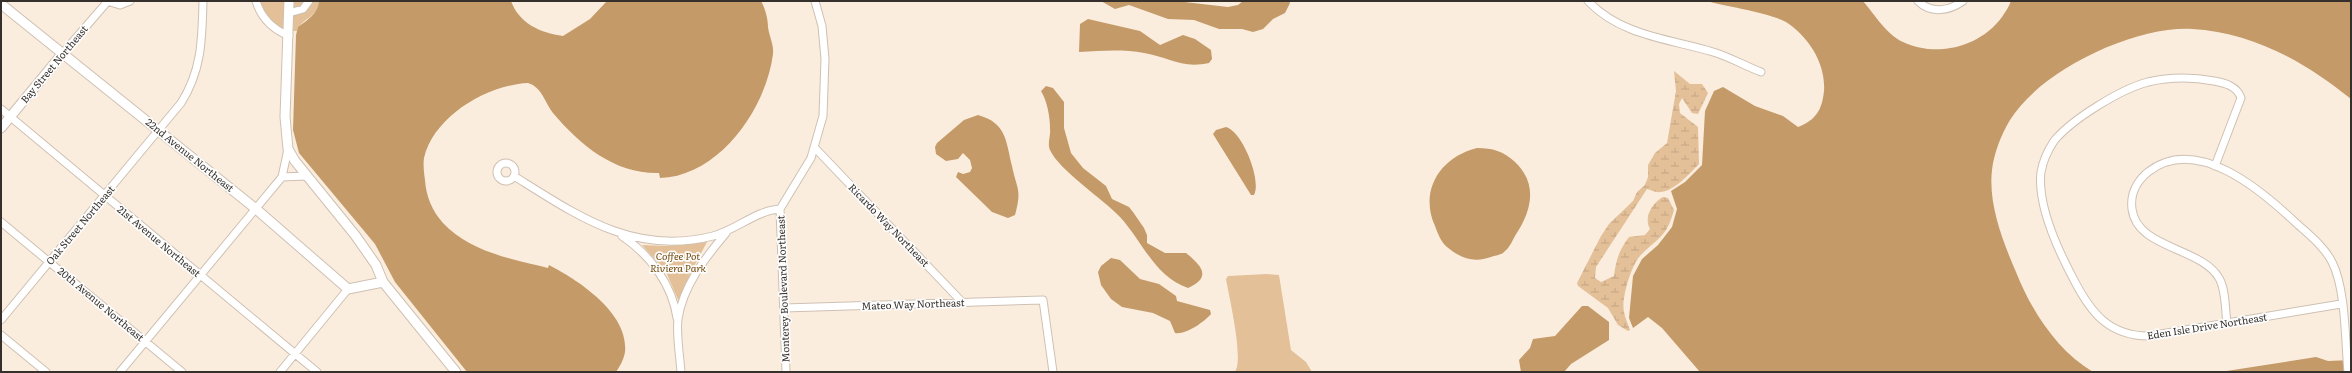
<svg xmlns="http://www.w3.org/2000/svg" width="2352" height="373" font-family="Literata,serif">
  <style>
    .green { fill: #e3c098 }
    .wetland { fill: url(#wetland-marsh) }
    .water { fill: #c49a68 }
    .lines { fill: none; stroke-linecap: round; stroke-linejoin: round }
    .minor-casing { stroke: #cec1b3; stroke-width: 9 }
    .tertiary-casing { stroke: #cec1b3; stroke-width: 11 }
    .minor { stroke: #fff; stroke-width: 7 }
    .tertiary { stroke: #fff; stroke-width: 9 }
    .labels { text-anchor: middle; stroke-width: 3.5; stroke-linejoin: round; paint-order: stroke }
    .street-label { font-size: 10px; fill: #35302b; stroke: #fdfdfd }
    .park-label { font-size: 10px; font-style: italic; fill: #6f4606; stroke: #fdfdfd }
  </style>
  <defs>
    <pattern id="wetland-marsh" width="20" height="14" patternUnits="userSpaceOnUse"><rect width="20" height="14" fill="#e3c098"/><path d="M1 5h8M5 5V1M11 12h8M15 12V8" fill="none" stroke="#c3a583"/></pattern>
  </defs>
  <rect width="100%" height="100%" fill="#fbedde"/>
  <path class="green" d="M 260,1 L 319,1 C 318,18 300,19 297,31 C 277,31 264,21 260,1 Z
    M 707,242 L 690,274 L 679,302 L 666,272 L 642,245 L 666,246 Z
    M 1267,274 L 1279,275 L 1291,350 L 1306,362 L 1312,372 L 1235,372 C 1244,358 1229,297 1226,279 L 1228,276 Z"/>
  <path class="wetland" d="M 1674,71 L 1690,84 L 1702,84 L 1708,93 L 1698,114 L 1692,113 L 1682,98 L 1679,104 L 1680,113 L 1698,127 L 1699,164 C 1689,174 1675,191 1660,192 C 1656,193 1651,190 1647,189 L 1596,267 L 1595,278 L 1601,282 L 1614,276 C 1616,260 1619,250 1629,237 L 1645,235 L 1650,229 C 1643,217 1653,202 1663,197 L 1668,198 L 1674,210 C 1666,239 1658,237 1640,256 C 1631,266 1621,299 1624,312 C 1625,318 1628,324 1630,330 L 1628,331 L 1618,325 L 1608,308 L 1578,286 L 1577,283 L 1601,236 L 1609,224 L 1633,201 L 1637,192 L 1645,185 L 1648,177 L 1648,165 L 1655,153 L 1667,143 L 1676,91 Z"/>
  <path class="water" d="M 319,1 L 511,1 C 519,23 540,33 563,36 L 590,19 L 607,1 L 761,1 C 765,8 768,19 768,27 C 769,36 774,44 773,54 C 766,109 719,176 660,178 L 659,173 C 615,174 581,146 553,113 C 545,103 542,87 528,83 C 487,85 434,116 424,158 C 423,165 424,173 425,180 C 426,196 432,211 443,223 C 470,252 512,259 548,268 L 549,265 C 578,280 629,313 625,352 C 624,359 620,366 616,372 L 467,372 L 395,282 L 375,244 L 299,153 L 293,130 L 296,35 L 298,27 C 308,20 318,13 319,1 Z
    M 1101,1 L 1176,1 L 1228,7 L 1238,5 L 1243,1 L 1289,1 L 1290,3 L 1285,13 L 1273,19 L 1263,29 L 1253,32 L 1242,29 L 1219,29 L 1194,20 L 1168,19 L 1129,5 L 1115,9 Z
    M 1706,1 L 1863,1 C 1875,15 1886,34 1903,42 C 1937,58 1980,47 2002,17 C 2005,12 2009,7 2011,1 L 2351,1 L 2351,99 C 2305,62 2252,32 2192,29 C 2134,26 2041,70 2010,120 C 2001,135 1994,153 1992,170 C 1988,204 2003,242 2016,272 C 2031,310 2057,351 2093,372 L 1700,372 L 1662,328 L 1648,317 L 1633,328 L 1629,318 L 1633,276 L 1642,259 L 1658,245 L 1672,227 L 1677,209 L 1671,191 L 1685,182 L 1702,165 L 1705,111 L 1714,91 L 1723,87 L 1755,106 L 1783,116 L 1798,127 C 1816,120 1822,110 1824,91 C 1826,64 1809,37 1786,22 C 1770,13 1725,6 1706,1 Z
    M 1088,19 L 1140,31 L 1160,45 L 1183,35 L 1195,39 L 1211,50 L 1212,59 L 1209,63 C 1181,69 1169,57 1144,53 C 1122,49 1101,51 1079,52 L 1080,24 Z
    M 1046,86 L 1053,88 L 1064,102 L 1064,128 L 1071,153 L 1083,168 L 1106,186 L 1112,199 L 1129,207 L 1133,212 L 1144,228 L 1147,235 L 1147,243 L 1165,253 L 1186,253 C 1202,266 1212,277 1188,288 C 1154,276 1143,242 1120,217 C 1103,199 1059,170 1050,150 C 1047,143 1051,135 1050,129 C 1050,116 1047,101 1041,91 Z
    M 978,115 C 1007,123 1006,142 1012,166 C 1017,190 1022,189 1015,215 L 1008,218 L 992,212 L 956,177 L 958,172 L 963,174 L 970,172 L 972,168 L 970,160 L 963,153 L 958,159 L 946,161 L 936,154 L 935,147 L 937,143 L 964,120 Z
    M 1226,127 C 1242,131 1262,180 1254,195 L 1251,195 L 1213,134 L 1216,130 Z
    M 1477,148 C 1493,148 1503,151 1515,162 C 1539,185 1531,212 1515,236 C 1512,241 1510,247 1505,251 C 1503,254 1498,255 1494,256 C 1475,263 1463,260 1447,247 C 1441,242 1438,234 1435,226 C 1419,191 1440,157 1477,148 Z
    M 1111,258 L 1120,260 L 1140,279 L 1159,284 L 1176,296 L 1177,301 L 1210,310 L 1211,314 C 1204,322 1186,335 1175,333 L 1170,321 L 1153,313 L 1122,307 L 1111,299 L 1101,285 L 1098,272 L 1101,266 Z
    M 1582,306 L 1588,306 L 1609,322 L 1609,340 L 1571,364 L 1564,372 L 1521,372 L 1519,360 L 1530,348 L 1533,339 L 1555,336 Z
    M 2316,357 L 2328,361 L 2351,360 L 2351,372 L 2220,372 Z"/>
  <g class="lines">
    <g class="minor-casing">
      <path id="minor" d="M 107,1 L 120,5 L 130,1
        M 256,1 C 261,18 272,29 289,36
        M 1588,1 C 1621,36 1670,39 1713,52 C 1730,57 1745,66 1761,72
        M 1918,1 C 1931,14 1949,11 1963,1
        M 289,13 L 303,9 L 309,1
        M 63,53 L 108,1
        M 1,109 L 317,372
        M 815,148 L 963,303
        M497 172a9 9 0 1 1 18 0a9 9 0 1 1-18 0Z
        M 2215,166 L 2241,98 C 2237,86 2225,83 2214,81 C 2192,77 2170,77 2148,82 C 2121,89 2072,119 2054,141 C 2048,150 2043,161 2041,172 C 2037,205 2059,252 2074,280 C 2091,313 2109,336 2149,336 L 2341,304
        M 514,176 C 578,216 634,256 713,236 C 736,230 757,210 780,209
        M 282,177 L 307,176
        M 1,222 L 182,372
        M 622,236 C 650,255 672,284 677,318
        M 784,308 L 1043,300 L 1053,372
        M 1,320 L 181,103 C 202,70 202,39 203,1
        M 2227,323 C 2225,309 2226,290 2219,278 C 2201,247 2137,249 2132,209 C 2130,194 2137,181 2148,172 C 2196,134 2261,190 2295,222 C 2308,234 2324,246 2332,262 C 2346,289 2345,341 2348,372
        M 1,335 L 46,372
        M 120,372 L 282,177 L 288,149
        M 280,372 L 348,289
        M 681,372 C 680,357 676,334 678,319 C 683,286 705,258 726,233
        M 786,372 L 780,209 L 811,158 L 823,116 L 825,59 L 822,26 L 815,1"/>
    </g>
    <g class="tertiary-casing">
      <path id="tertiary" d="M 289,1 L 285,117 L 288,149 L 295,161 L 355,235 L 376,265 L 383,282 L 456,372
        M 1,4 L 256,209 L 348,289 L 383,282
        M 1,128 L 63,53"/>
    </g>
    <use href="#minor" class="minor"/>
    <use href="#tertiary" class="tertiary"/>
  </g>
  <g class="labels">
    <g class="street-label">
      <text transform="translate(54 64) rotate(-50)" y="4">Bay Street Northeast</text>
      <text transform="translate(190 155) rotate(39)" y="4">22nd Avenue Northeast</text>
      <text transform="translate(80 225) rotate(-50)" y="4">Oak Street Northeast</text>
      <text transform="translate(889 225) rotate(46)" y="4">Ricardo Way Northeast</text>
      <text transform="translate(159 241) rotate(40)" y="4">21st Avenue Northeast</text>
      <text transform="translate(783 289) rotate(-92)" y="4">Monterey Boulevard Northeast</text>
      <text transform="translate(101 304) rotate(40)" y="4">20th Avenue Northeast</text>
      <text transform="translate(913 304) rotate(-2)" y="4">Mateo Way Northeast</text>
      <text transform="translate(2207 326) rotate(-9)" y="4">Eden Isle Drive Northeast</text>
    </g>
    <g class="park-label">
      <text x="678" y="260">Coffee Pot<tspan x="678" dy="12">Riviera Park</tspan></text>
    </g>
  </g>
  <rect width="2352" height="373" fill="none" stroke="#35302b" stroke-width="4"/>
</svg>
